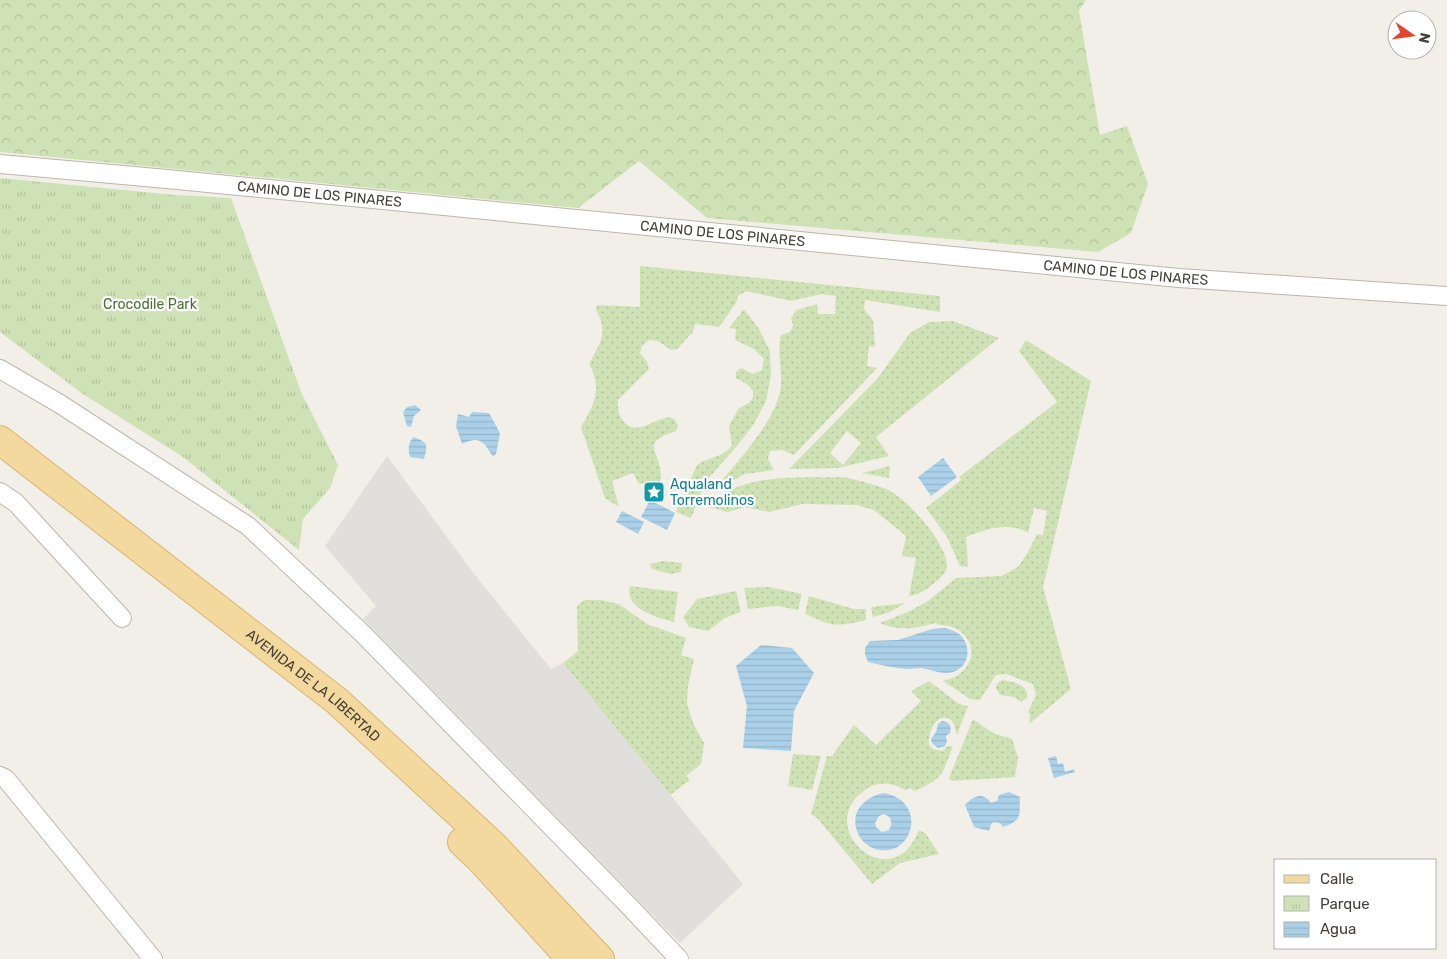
<svg xmlns="http://www.w3.org/2000/svg" width="1447" height="959" font-family="Rubik,sans-serif">
  <style>
    .grass { fill: url(#grass-dots); fill-rule: evenodd }
    .forest { fill: url(#forest-crowns) }
    .park { fill: url(#park-tufts) }
    .parking { fill: #e1dfdc }
    .water { fill: url(#water-rules); fill-rule: evenodd }
    .lines { fill: none; stroke-linecap: round; stroke-linejoin: round }
    .minor-casing { stroke: #bdb6ab; stroke-width: 20 }
    .primary-casing { stroke: #d7b571; stroke-width: 30 }
    .minor { stroke: #fff; stroke-width: 18 }
    .primary { stroke: #f4d99f; stroke-width: 28 }
    .labels { text-anchor: middle; stroke-width: 4.5; stroke-linejoin: round; paint-order: stroke }
    .street-label { font-size: 14px; fill: #453f37; stroke: #fff }
    .park-label { font-size: 14px; fill: #4b7031; stroke: #fff }
    .culture-label { font-size: 14px; fill: #0d838f; stroke: #fff; text-anchor: start }
  </style>
  <defs>
    <pattern id="grass-dots" width="8" height="8" patternUnits="userSpaceOnUse" patternTransform="scale(1.25)"><rect width="8" height="8" fill="#cfe2b5"/><path d="M2 2h.1M6 6h.1" fill="none" stroke="#b3c39c" stroke-width="1.8" stroke-linecap="round"/></pattern>
    <pattern id="forest-crowns" width="20" height="18" patternUnits="userSpaceOnUse" patternTransform="scale(1.25)"><rect width="20" height="18" fill="#cfe2b5"/><path d="M2 6a3 3 0 1 1 6 0M12 15a3 3 0 1 1 6 0" fill="none" stroke="#b3c39c"/></pattern>
    <pattern id="park-tufts" width="24" height="20" patternUnits="userSpaceOnUse" patternTransform="scale(1.25)"><rect width="24" height="20" fill="#cfe2b5"/><path d="M3 7l-1-3M5 7V3M7 7l1-3M15 17l-1-3M17 17v-4M19 17l1-3" fill="none" stroke="#b3c39c"/></pattern>
    <pattern id="water-rules" width="6" height="5" patternUnits="userSpaceOnUse" patternTransform="scale(1.25)"><rect width="6" height="5" fill="#aad1e9"/><path d="M0 2.5h6" fill="none" stroke="#94b4c8"/></pattern>
  </defs>
  <rect width="100%" height="100%" fill="#f2efe8"/>
  <path class="grass" d="M 640,266 L 940,296 L 940,312 L 865,300 L 864,309 L 873,320 L 875,347 L 869,346 L 867,366 L 877,368 L 794,455 L 782,450 L 770,451 L 768,459 L 774,470 L 745,474 L 714,490 C 736,463 772,426 780,392 C 784,373 776,353 781,335 L 790,332 L 793,325 L 791,318 L 796,310 L 817,304 L 818,314 L 835,314 L 836,296 L 822,294 L 791,301 L 746,291 L 738,296 L 736,303 L 719,327 L 695,324 L 693,332 L 677,349 L 671,350 L 658,341 L 649,340 L 642,346 L 640,353 L 647,362 L 649,369 L 618,400 C 618,409 618,415 624,422 C 638,436 652,420 666,418 C 669,417 671,418 674,419 L 678,425 L 676,431 C 637,444 662,451 661,478 C 660,485 656,490 653,496 L 648,482 L 639,484 L 633,473 L 612,481 L 619,507 L 605,498 L 581,427 C 594,405 603,389 589,364 C 600,343 609,333 596,310 L 597,305 L 640,307 Z
    M 744,309 L 759,329 L 770,351 L 771,375 L 766,401 L 754,424 L 737,446 L 706,481 L 691,518 L 676,512 L 697,465 C 710,456 723,458 732,445 L 729,426 L 739,408 L 749,403 L 753,397 L 753,391 L 748,385 L 736,378 L 736,372 L 741,368 L 753,374 L 762,370 L 764,359 L 754,349 L 735,340 L 736,329 L 729,328 Z
    M 953,321 L 999,338 L 876,437 L 889,456 L 838,468 L 789,469 L 878,378 L 910,333 L 929,322 ZM 847,431 L 861,443 L 843,465 L 830,453 Z
    M 1026,340 L 1091,381 L 1043,587 L 1071,689 L 1029,724 L 1030,715 L 1028,712 L 1036,695 L 1033,684 L 1006,674 L 996,675 L 980,700 L 970,699 L 943,681 C 948,679 954,678 958,675 C 985,656 968,623 938,625 L 936,623 C 915,628 900,632 880,623 L 910,611 L 928,601 L 956,578 L 1001,576 L 1018,567 L 1028,552 L 1037,534 L 1043,535 L 1047,511 L 1034,508 L 1028,533 C 1008,521 986,529 966,537 L 968,567 L 960,566 L 947,537 L 926,508 L 961,480 L 959,477 L 1057,402 L 1019,351 Z
    M 890,466 L 889,478 L 862,473 Z
    M 844,477 C 858,481 882,485 895,494 C 913,507 947,543 947,567 C 947,574 927,590 920,593 C 917,595 913,595 909,596 L 916,558 L 902,556 L 906,536 L 874,510 L 856,505 L 803,504 L 769,512 L 745,507 L 728,512 L 708,507 C 716,501 724,493 733,489 C 764,474 810,478 844,477 Z
    M 663,561 L 682,563 L 681,572 L 671,574 L 652,569 L 650,564 Z
    M 630,586 L 678,592 L 674,622 C 657,618 624,609 630,586 Z
    M 769,587 L 802,594 L 798,610 L 778,606 L 748,609 L 744,588 Z
    M 736,591 L 741,612 L 725,618 L 708,631 L 689,627 L 683,617 L 697,599 Z
    M 809,596 L 854,609 L 866,609 L 866,620 C 835,627 834,627 805,614 Z
    M 585,600 L 601,600 L 619,604 L 647,624 L 686,638 L 681,655 L 694,659 L 688,686 L 687,704 L 693,723 L 704,743 L 701,764 L 686,776 L 690,780 L 670,795 L 563,663 L 578,651 L 577,606 Z
    M 905,603 L 890,612 L 873,617 L 871,607 Z
    M 1002,680 C 1013,682 1029,684 1027,698 L 1021,702 L 1014,697 L 1000,695 L 996,688 L 997,684 Z
    M 929,681 L 959,704 L 968,706 L 957,735 C 955,730 955,723 951,720 C 936,710 927,735 929,745 L 933,749 L 943,751 L 948,746 L 953,746 C 941,776 945,777 915,791 L 910,788 L 905,790 C 892,782 877,781 865,790 C 819,821 872,882 907,850 C 912,844 916,837 919,830 L 926,834 L 939,854 L 900,863 L 872,884 L 817,818 L 811,814 L 827,756 L 832,756 L 854,725 L 876,745 L 921,701 L 911,691 Z
    M 973,719 L 993,733 L 1012,739 L 1018,758 L 1015,777 L 952,781 L 949,778 Z
    M 793,754 L 821,756 L 812,790 L 788,786 Z"/>
  <path class="forest" d="M 0,0 L 1086,0 L 1079,11 L 1100,135 L 1127,126 L 1148,184 L 1131,233 L 1098,252 L 707,218 L 639,161 L 578,208 L 0,152 Z"/>
  <path class="park" d="M 0,178 L 176,195 L 231,198 L 301,392 L 338,465 L 330,488 L 303,519 L 299,550 L 183,457 L 83,394 L 0,332 Z"/>
  <path class="parking" d="M 387,456 L 475,575 L 551,669 L 563,663 L 743,884 L 680,943 L 363,619 L 376,606 L 325,546 Z"/>
  <path class="water" d="M 415,405 L 421,410 L 414,416 L 411,427 L 407,426 L 403,412 L 407,407 Z
    M 472,412 L 489,413 L 500,433 L 496,454 L 493,457 C 484,442 480,435 462,444 L 456,426 L 458,414 L 469,417 Z
    M 414,437 C 428,443 428,444 424,459 L 410,457 C 408,450 408,442 414,437 Z
    M 943,458 L 957,477 L 931,496 L 918,477 Z
    M 650,500 L 675,513 L 667,530 L 641,517 Z
    M 622,511 L 644,522 L 638,534 L 616,522 Z
    M 945,628 C 952,630 958,632 962,637 C 972,649 968,667 953,672 C 943,675 932,670 922,668 C 917,668 912,669 907,669 C 894,668 881,665 868,662 L 865,654 L 865,648 L 870,641 L 898,640 L 932,629 Z
    M 761,645 L 792,648 L 814,673 L 794,711 L 791,751 L 743,748 L 747,706 L 736,666 Z
    M 942,721 C 950,722 952,726 950,733 L 946,736 L 947,742 L 945,746 L 938,748 L 932,743 L 931,739 L 936,732 L 938,724 Z
    M 1056,756 L 1058,764 L 1063,763 L 1065,772 L 1074,769 L 1075,772 L 1054,778 L 1048,758 Z
    M 1009,792 L 1020,797 C 1019,816 1023,820 1003,827 L 1000,823 L 994,822 L 991,824 L 989,831 L 974,827 L 965,805 C 973,796 983,791 991,803 L 997,801 L 999,795 Z
    M 884,793 C 929,801 913,860 875,849 C 867,846 860,840 857,831 C 850,811 866,796 884,793 ZM 884,814 C 892,817 893,823 889,830 L 882,832 L 876,827 L 875,823 L 879,816 Z"/>
  <g class="lines">
    <g class="minor-casing">
      <g id="minor">
        <path id="s1" d="M 0,164 L 167,179 L 1179,278 L 1447,296"/>
        <path d="M 0,369 L 60,404 L 248,526 L 363,634 L 628,905 L 679,959"/>
        <path d="M 0,492 L 16,503 L 122,618"/>
        <path d="M 0,776 L 6,779 L 153,959"/>
      </g>
    </g>
    <g class="primary-casing">
      <g id="primary">
        <path id="s2" d="M 0,440 L 337,701 L 494,846 L 600,959"/>
        <path d="M 462,842 L 480,859 L 571,959"/>
      </g>
    </g>
    <use href="#minor" class="minor"/>
    <use href="#primary" class="primary"/>
  </g>
  <defs>
    <g id="sight-square" transform="scale(1.125)"><rect x="-9" y="-9" width="18" height="18" rx="4" fill="#0f9aa8" stroke="#fff"/><path d="M0-6L1.8-2.2L6-1.7L2.9 1.2L3.7 5.4L0 3.3L-3.7 5.4L-2.9 1.2L-6-1.7L-1.8-2.2Z" fill="#fff"/></g>
  </defs>
  <g fill-rule="evenodd">
    <use href="#sight-square" x="654" y="492"/>
  </g>
  <g class="labels">
    <g class="street-label">
      <text dy="5" stroke="none"><textPath href="#s1" startOffset="321">CAMINO DE LOS PINARES</textPath></text>
      <text dy="5" stroke="none"><textPath href="#s1" startOffset="726">CAMINO DE LOS PINARES</textPath></text>
      <text dy="5" stroke="none"><textPath href="#s1" startOffset="1131">CAMINO DE LOS PINARES</textPath></text>
      <text dy="5" stroke="none"><textPath href="#s2" startOffset="398">AVENIDA DE LA LIBERTAD</textPath></text>
    </g>
    <g class="park-label">
      <text x="150" y="309">Crocodile Park</text>
    </g>
    <g class="culture-label">
      <text x="670" y="489">Aqualand<tspan x="670" dy="16">Torremolinos</tspan></text>
    </g>
  </g>
  <rect x="1274" y="859" width="162" height="90" fill="#ffffff" stroke="#b5b2af"/>
  <rect x="1284" y="875" width="25" height="8" fill="#f4d99f" stroke="#b5b2af"/>
  <text x="1320" y="884" font-size="15" fill="#453f37">Calle</text>
  <rect x="1284" y="896" width="25" height="15" fill="url(#park-tufts)" stroke="#b5b2af"/>
  <text x="1320" y="909" font-size="15" fill="#453f37">Parque</text>
  <rect x="1284" y="922" width="25" height="15" fill="url(#water-rules)" stroke="#b5b2af"/>
  <text x="1320" y="934" font-size="15" fill="#453f37">Agua</text>
  <g transform="translate(1412 35) rotate(103)"><circle r="24" fill="#ffffff" stroke="#b5b2af"/>
  <path d="M0-4L9 19L0 12L-9 19Z" fill="#e4432d"/>
  <text y="-8" font-size="14" font-weight="bold" text-anchor="middle" fill="#453f37">N</text>
  </g>
</svg>
